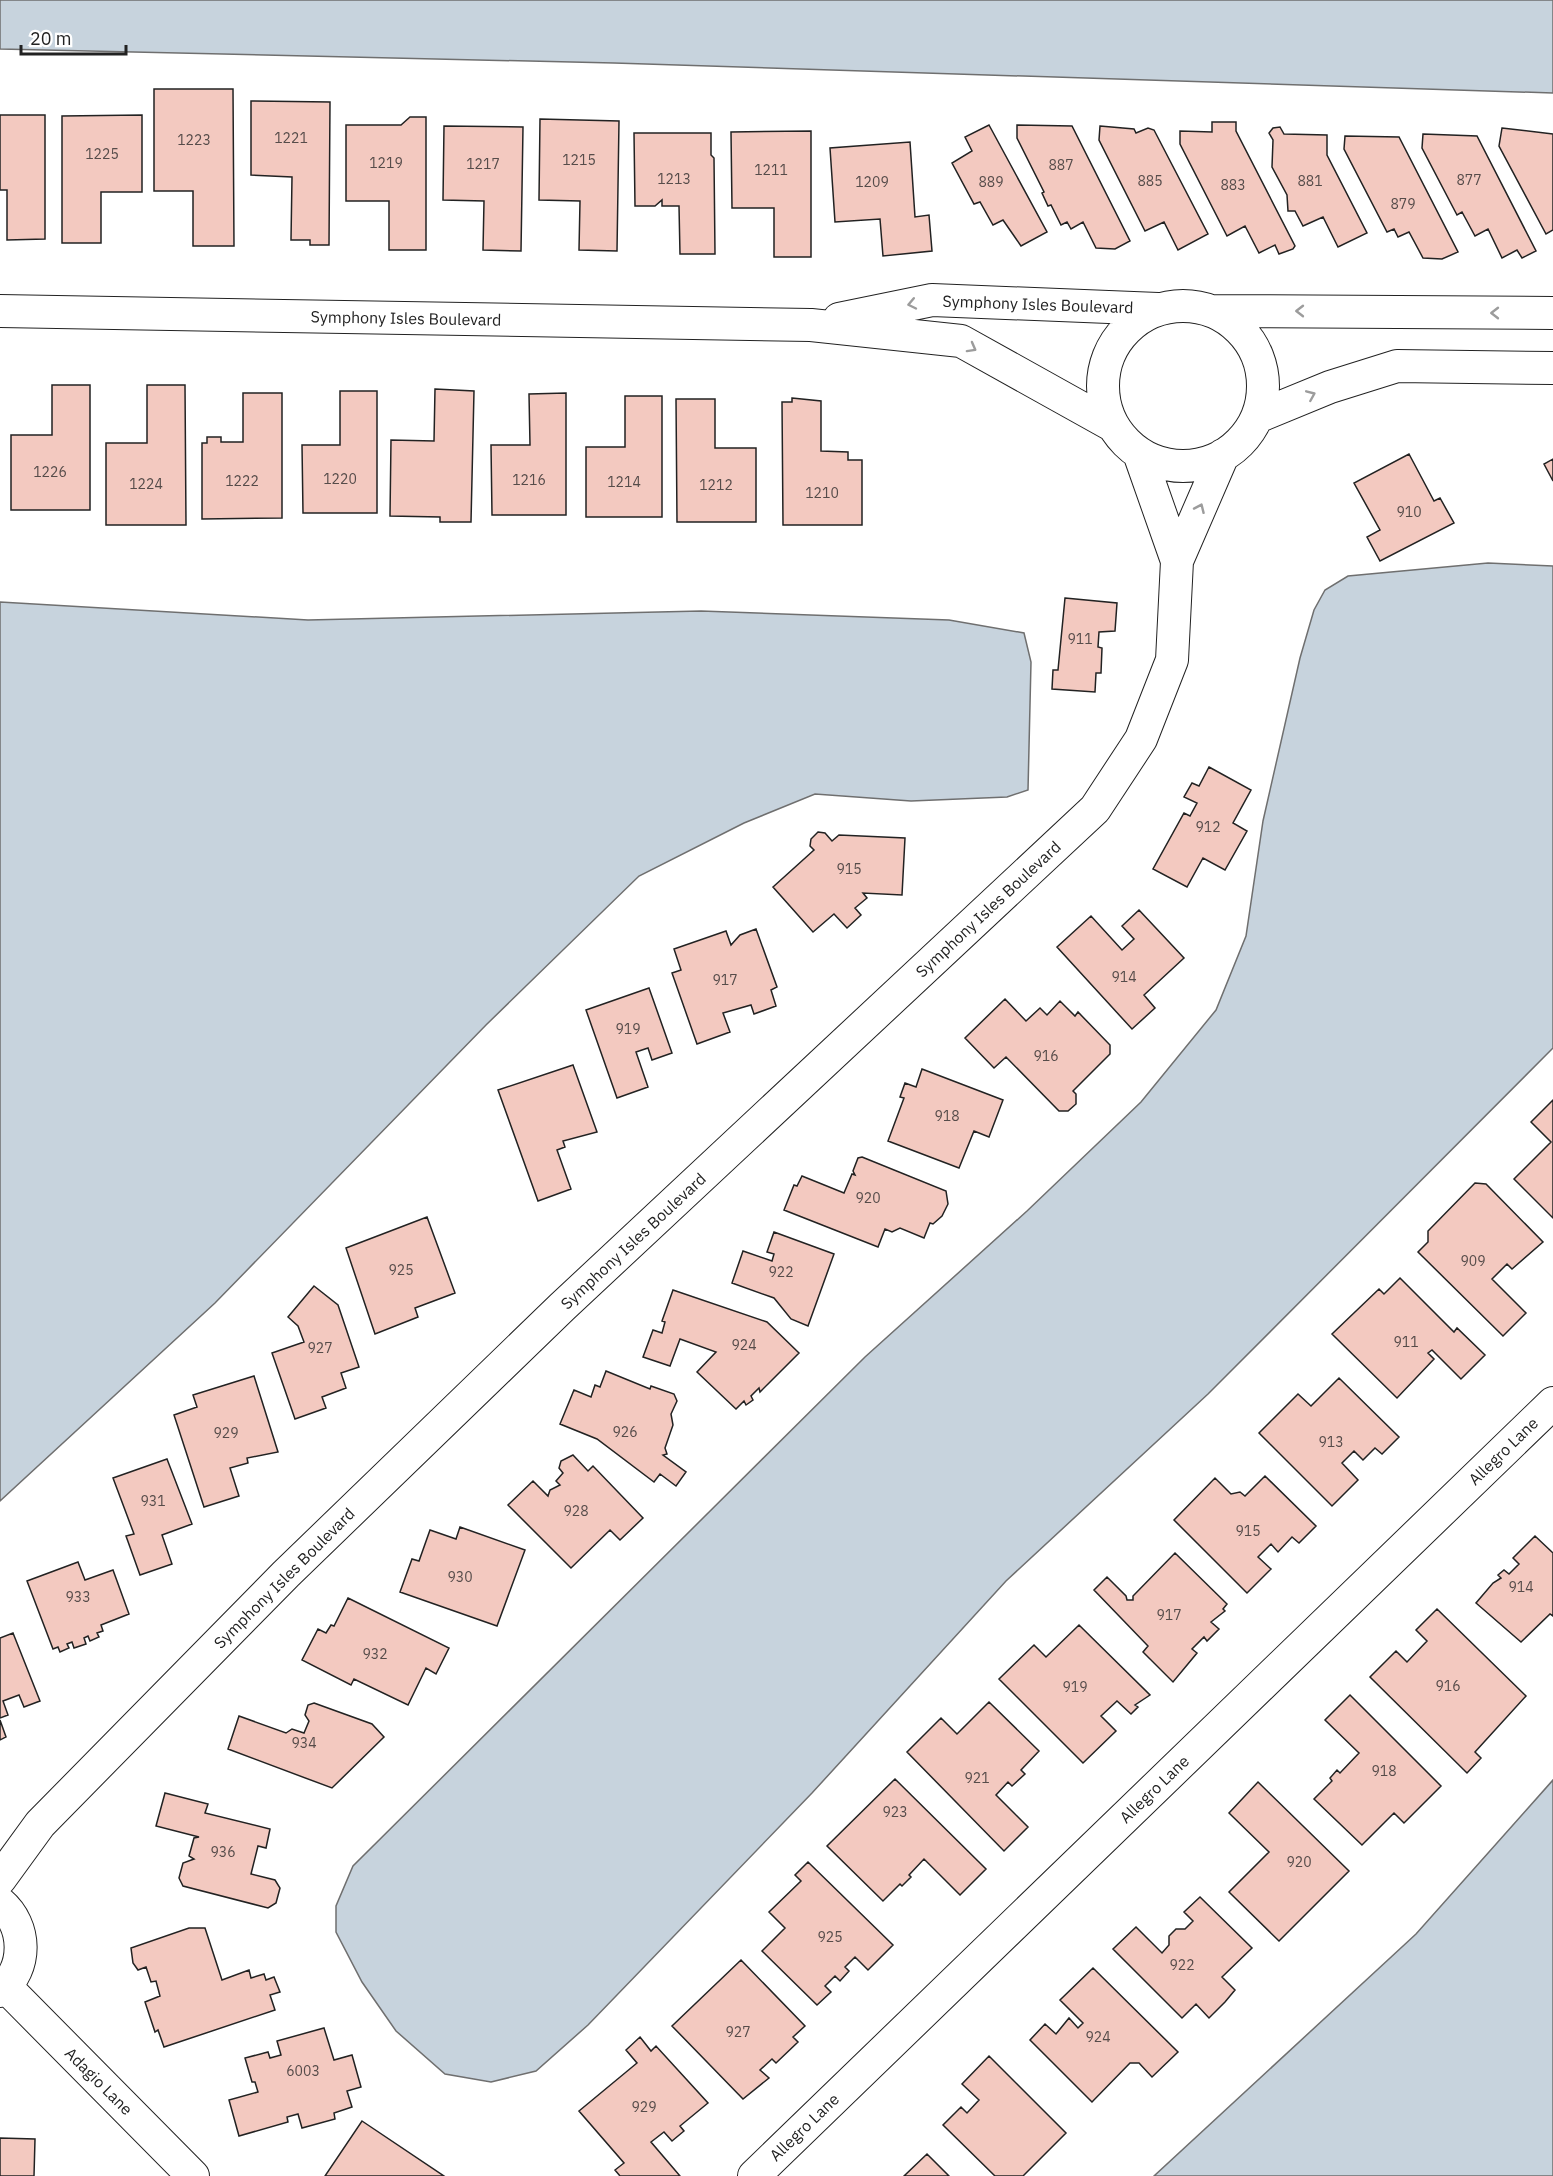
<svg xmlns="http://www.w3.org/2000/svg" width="1553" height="2176" font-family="'IBM Plex Sans',sans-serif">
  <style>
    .water { fill: #c7d3dd; stroke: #6f6f6f; stroke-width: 1.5 }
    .building { fill: #f3c9c0; stroke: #222; stroke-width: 1.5 }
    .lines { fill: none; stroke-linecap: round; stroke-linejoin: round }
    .minor-casing { stroke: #222; stroke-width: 34 }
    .minor { stroke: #fff; stroke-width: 32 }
    .oneway { stroke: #9c9c9c }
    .labels { text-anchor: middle; stroke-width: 4.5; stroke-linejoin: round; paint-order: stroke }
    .number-label { font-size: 14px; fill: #564c4a }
    .street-label { font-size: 16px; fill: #222; stroke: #fff }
  </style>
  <rect width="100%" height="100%" fill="#fff"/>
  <path class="water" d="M 0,0 L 1553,0 L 1553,93 L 614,63 L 0,49 Z
    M 1488,563 L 1553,566 L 1553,1048 L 1208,1394 L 1006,1581 L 812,1793 L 588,2025 L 536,2071 L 491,2082 L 445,2074 L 396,2031 L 362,1982 L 336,1932 L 336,1906 L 353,1866 L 865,1357 L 1027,1211 L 1141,1102 L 1216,1010 L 1246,936 L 1263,821 L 1300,658 L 1314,610 L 1325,590 L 1348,576 Z
    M 0,602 L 308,620 L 701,611 L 949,620 L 1024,633 L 1031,662 L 1028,790 L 1007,797 L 911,801 L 815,794 L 744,823 L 639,876 L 486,1025 L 215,1303 L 0,1501 Z
    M 1553,1780 L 1553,2176 L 1154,2176 L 1416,1934 Z"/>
  <path class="building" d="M 154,89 L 233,89 L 234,246 L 193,246 L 193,191 L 154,191 Z
    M 251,101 L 330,102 L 329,245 L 310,245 L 310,240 L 291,240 L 292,177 L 251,175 Z
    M 0,115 L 45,115 L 45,239 L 7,240 L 7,190 L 0,190 Z
    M 142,115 L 142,192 L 101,192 L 101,243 L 62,243 L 62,116 Z
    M 410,117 L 426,117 L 426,250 L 389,250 L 389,201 L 346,201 L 346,125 L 401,125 Z
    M 540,119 L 619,121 L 617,251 L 579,250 L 580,201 L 539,200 Z
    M 1212,122 L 1236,122 L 1236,131 L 1295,246 L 1293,249 L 1279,254 L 1275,245 L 1259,253 L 1245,226 L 1227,236 L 1180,144 L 1180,131 L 1212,132 Z
    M 989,125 L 1047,232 L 1021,246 L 1003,220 L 993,225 L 980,202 L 974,204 L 952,163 L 972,151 L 965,137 Z
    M 1017,125 L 1072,126 L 1130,241 L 1115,249 L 1096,248 L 1083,222 L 1071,229 L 1067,222 L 1061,225 L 1051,205 L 1048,206 L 1042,193 L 1044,192 L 1017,138 Z
    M 444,126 L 523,127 L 521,251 L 483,250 L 484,201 L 443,200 Z
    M 1100,126 L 1134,129 L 1136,133 L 1148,128 L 1154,130 L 1208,234 L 1178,250 L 1164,222 L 1145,231 L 1099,140 Z
    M 1280,127 L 1284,134 L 1327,135 L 1327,155 L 1367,233 L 1338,247 L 1323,217 L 1303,226 L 1295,211 L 1288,211 L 1287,195 L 1272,167 L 1273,140 L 1269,133 L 1273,128 Z
    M 1502,128 L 1553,134 L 1553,230 L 1546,234 L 1499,146 Z
    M 811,131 L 811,257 L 774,257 L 774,208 L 732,208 L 731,132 Z
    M 634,133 L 711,133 L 711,155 L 714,158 L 715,254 L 680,254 L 679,206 L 662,206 L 662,200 L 655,206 L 635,206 Z
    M 1423,134 L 1477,136 L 1536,251 L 1522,258 L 1517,250 L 1502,258 L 1488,229 L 1475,236 L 1462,212 L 1457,215 L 1422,148 Z
    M 1345,136 L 1399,137 L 1458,252 L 1442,259 L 1423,258 L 1409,232 L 1398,237 L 1394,229 L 1387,232 L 1344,149 Z
    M 910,142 L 915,217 L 929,215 L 932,251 L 883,256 L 880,219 L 835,222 L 830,148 Z
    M 52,385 L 90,385 L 90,510 L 11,510 L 11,435 L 52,435 Z
    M 147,385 L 185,385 L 186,525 L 106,525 L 106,443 L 147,443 Z
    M 435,389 L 474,391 L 471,522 L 440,522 L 440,517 L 390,516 L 391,440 L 434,441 Z
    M 340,391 L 377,391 L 377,513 L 303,513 L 302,445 L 340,445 Z
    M 243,393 L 282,393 L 282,518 L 202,519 L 202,443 L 207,443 L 207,437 L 221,437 L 221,442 L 243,442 Z
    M 566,393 L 566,515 L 492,515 L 491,445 L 530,445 L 529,394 Z
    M 625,396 L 662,396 L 662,517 L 586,517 L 586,447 L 625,447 Z
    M 792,398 L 821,401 L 821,451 L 848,452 L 848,460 L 862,460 L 862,525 L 783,525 L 782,402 L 792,402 Z
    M 676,399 L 715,399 L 715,448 L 756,448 L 756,522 L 677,522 Z
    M 1409,454 L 1434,501 L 1440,498 L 1454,523 L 1380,561 L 1367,537 L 1380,530 L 1354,483 Z
    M 1553,459 L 1553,481 L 1544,464 Z
    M 1065,598 L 1117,603 L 1115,631 L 1099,632 L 1098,647 L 1102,648 L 1101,673 L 1096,673 L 1095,692 L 1052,689 L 1053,670 L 1058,670 Z
    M 1209,767 L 1251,790 L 1233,823 L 1247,831 L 1225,870 L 1203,858 L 1187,887 L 1153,869 L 1184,813 L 1190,816 L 1197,803 L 1184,797 L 1192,783 L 1199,786 Z
    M 818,832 L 825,833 L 832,841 L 839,835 L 905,838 L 902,895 L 863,893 L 867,898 L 855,908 L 861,915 L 847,928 L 834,914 L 813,932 L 773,887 L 814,850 L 810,846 L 811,839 Z
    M 1139,910 L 1184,958 L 1144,995 L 1155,1008 L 1132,1029 L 1057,947 L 1091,916 L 1122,950 L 1134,939 L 1122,926 Z
    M 756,929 L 777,987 L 771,990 L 776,1006 L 754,1014 L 751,1005 L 723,1013 L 730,1032 L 697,1044 L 672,973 L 681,970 L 674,949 L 726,931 L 731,945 L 740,935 Z
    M 649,988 L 672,1053 L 652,1060 L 648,1048 L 636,1052 L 648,1087 L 617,1098 L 586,1010 Z
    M 1005,999 L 1026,1021 L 1040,1008 L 1047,1015 L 1060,1001 L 1075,1016 L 1078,1012 L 1110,1045 L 1110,1054 L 1073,1091 L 1076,1094 L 1076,1104 L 1068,1111 L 1059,1111 L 1006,1057 L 994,1068 L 965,1038 Z
    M 573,1065 L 597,1132 L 563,1141 L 565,1147 L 557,1150 L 571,1189 L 538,1201 L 498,1090 Z
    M 922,1069 L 1003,1100 L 989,1137 L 974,1131 L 959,1168 L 888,1141 L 904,1098 L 900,1097 L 905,1083 L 916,1087 Z
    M 1553,1100 L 1553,1218 L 1514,1179 L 1551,1142 L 1531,1122 Z
    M 862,1157 L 946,1191 L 948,1204 L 942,1216 L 933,1224 L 930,1223 L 924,1238 L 900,1228 L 892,1232 L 885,1229 L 878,1247 L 784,1210 L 794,1185 L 797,1186 L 802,1176 L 844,1193 L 852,1174 L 855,1175 L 853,1171 L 858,1158 Z
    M 1475,1183 L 1486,1184 L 1543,1242 L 1512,1269 L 1507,1264 L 1492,1279 L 1526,1313 L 1503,1336 L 1418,1252 L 1428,1242 L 1428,1231 Z
    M 427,1217 L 455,1293 L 415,1308 L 418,1317 L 375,1334 L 346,1248 Z
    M 774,1232 L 834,1254 L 808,1326 L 791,1319 L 774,1298 L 732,1283 L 743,1251 L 772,1261 L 774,1254 L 767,1252 Z
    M 1400,1278 L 1454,1332 L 1457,1328 L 1485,1355 L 1461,1379 L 1432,1350 L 1428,1353 L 1434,1359 L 1397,1398 L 1332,1334 L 1379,1289 L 1384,1294 Z
    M 314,1286 L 338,1305 L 359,1367 L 341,1373 L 346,1388 L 322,1397 L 326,1408 L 295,1419 L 272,1353 L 304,1342 L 298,1326 L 288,1317 Z
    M 673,1290 L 767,1322 L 799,1353 L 760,1392 L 759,1388 L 751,1396 L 753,1400 L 746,1405 L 744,1401 L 736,1409 L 697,1372 L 716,1352 L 680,1339 L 670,1366 L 643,1357 L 653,1330 L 662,1333 L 665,1322 L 662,1321 Z
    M 606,1371 L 650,1389 L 651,1386 L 674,1394 L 677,1401 L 671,1414 L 673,1425 L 665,1448 L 667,1454 L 663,1455 L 686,1472 L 676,1486 L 660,1474 L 654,1482 L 597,1439 L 560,1424 L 574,1390 L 591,1397 L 595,1385 L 600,1387 Z
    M 254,1376 L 278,1452 L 247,1458 L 248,1463 L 230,1468 L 239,1496 L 204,1507 L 174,1415 L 197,1407 L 193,1395 Z
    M 1339,1378 L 1399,1437 L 1382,1454 L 1375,1448 L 1363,1460 L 1354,1451 L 1342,1463 L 1358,1480 L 1332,1506 L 1259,1433 L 1298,1394 L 1311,1406 Z
    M 573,1455 L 588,1471 L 593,1466 L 643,1518 L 620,1540 L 610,1530 L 571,1568 L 508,1505 L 533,1481 L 548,1496 L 550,1490 L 560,1485 L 556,1481 L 563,1473 L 559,1468 L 561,1461 Z
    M 167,1459 L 192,1524 L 162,1535 L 172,1564 L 140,1575 L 126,1536 L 134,1534 L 113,1478 Z
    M 1265,1476 L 1316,1526 L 1299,1543 L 1292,1537 L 1278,1552 L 1271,1544 L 1258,1557 L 1271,1569 L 1247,1593 L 1174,1520 L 1215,1478 L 1231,1494 L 1240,1492 L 1245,1496 Z
    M 460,1527 L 525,1550 L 497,1626 L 400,1592 L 412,1559 L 419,1561 L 430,1530 L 456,1539 Z
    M 1535,1536 L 1553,1553 L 1553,1616 L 1550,1614 L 1521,1642 L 1476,1603 L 1493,1583 L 1501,1578 L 1498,1575 L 1504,1570 L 1509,1574 L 1519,1564 L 1513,1558 Z
    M 1175,1553 L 1227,1604 L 1223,1609 L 1225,1611 L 1211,1622 L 1219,1629 L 1207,1641 L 1204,1637 L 1192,1649 L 1197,1653 L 1173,1682 L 1143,1652 L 1148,1646 L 1094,1590 L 1107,1577 L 1126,1596 L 1127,1600 L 1133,1600 L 1133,1596 Z
    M 78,1562 L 85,1580 L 113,1570 L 129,1614 L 101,1625 L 103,1631 L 97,1633 L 99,1637 L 90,1641 L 88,1636 L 84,1638 L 86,1644 L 74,1648 L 72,1642 L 67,1644 L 69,1648 L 60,1652 L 58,1647 L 53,1649 L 27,1581 Z
    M 348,1598 L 449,1648 L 436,1674 L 426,1668 L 408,1705 L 354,1679 L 351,1685 L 302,1660 L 318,1629 L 326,1633 L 331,1625 L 334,1626 Z
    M 1437,1609 L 1526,1696 L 1475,1752 L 1481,1758 L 1467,1773 L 1370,1677 L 1396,1651 L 1407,1662 L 1427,1641 L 1416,1630 Z
    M 1079,1625 L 1150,1695 L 1135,1705 L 1138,1707 L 1131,1714 L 1117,1701 L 1101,1716 L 1116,1731 L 1083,1763 L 999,1679 L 1034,1645 L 1046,1657 Z
    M 13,1633 L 40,1701 L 24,1707 L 19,1695 L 3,1701 L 8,1715 L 0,1718 L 0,1638 Z
    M 1350,1695 L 1441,1786 L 1404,1823 L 1394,1813 L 1362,1845 L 1314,1799 L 1332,1781 L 1330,1778 L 1337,1770 L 1340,1773 L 1359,1753 L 1325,1720 Z
    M 989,1702 L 1039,1751 L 1021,1770 L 1025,1774 L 1012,1786 L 1008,1782 L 996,1795 L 1028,1827 L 1004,1851 L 907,1752 L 941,1718 L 957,1734 Z
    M 314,1703 L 372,1724 L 384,1737 L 332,1788 L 228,1749 L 239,1716 L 286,1733 L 292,1729 L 304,1733 L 309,1721 L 305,1715 L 308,1705 Z
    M 0,1720 L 6,1737 L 0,1740 Z
    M 895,1779 L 986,1869 L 960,1895 L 924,1859 L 909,1875 L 911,1877 L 902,1886 L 900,1884 L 883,1901 L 827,1846 Z
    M 1258,1782 L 1349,1871 L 1279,1941 L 1229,1892 L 1269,1852 L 1229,1813 Z
    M 165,1793 L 208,1804 L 205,1813 L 270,1829 L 266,1848 L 258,1846 L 251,1874 L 275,1880 L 280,1888 L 276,1903 L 268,1908 L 183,1886 L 179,1878 L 183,1863 L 194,1859 L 189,1856 L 194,1838 L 199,1837 L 156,1826 Z
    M 808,1862 L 893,1945 L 868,1970 L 855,1957 L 845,1967 L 849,1971 L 840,1981 L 835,1976 L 825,1986 L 831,1992 L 817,2005 L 762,1951 L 785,1928 L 769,1912 L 801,1881 L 795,1875 Z
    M 1200,1897 L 1252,1948 L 1222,1977 L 1235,1990 L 1225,2002 L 1209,2018 L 1196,2004 L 1182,2018 L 1113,1949 L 1136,1927 L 1162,1953 L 1169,1945 L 1169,1936 L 1176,1929 L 1185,1929 L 1193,1921 L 1184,1912 Z
    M 189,1928 L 205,1928 L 222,1980 L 249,1970 L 251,1978 L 264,1974 L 266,1980 L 274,1977 L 280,1992 L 270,1995 L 275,2010 L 164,2047 L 158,2030 L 155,2032 L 145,2002 L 160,1996 L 156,1981 L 151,1982 L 146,1967 L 138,1970 L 133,1963 L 131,1948 Z
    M 741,1960 L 805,2026 L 793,2037 L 798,2042 L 776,2063 L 772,2059 L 760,2070 L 769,2078 L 743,2099 L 672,2026 Z
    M 1093,1968 L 1178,2052 L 1152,2077 L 1139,2063 L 1130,2063 L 1092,2102 L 1030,2040 L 1045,2024 L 1056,2034 L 1069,2018 L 1078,2028 L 1083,2023 L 1060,2000 Z
    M 324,2028 L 334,2060 L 352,2055 L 361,2087 L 347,2091 L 352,2107 L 334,2113 L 335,2119 L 302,2128 L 298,2114 L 287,2117 L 288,2122 L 239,2136 L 229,2100 L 258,2092 L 255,2082 L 252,2082 L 245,2058 L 268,2052 L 270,2058 L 281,2055 L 277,2041 Z
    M 640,2037 L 651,2051 L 656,2046 L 708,2103 L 680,2126 L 684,2131 L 672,2141 L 664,2132 L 651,2142 L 680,2176 L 620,2176 L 615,2170 L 624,2163 L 579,2111 L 637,2063 L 626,2050 Z
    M 989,2056 L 1066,2133 L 1023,2176 L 995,2176 L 943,2125 L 961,2107 L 967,2113 L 979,2100 L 962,2084 Z
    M 362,2121 L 444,2176 L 325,2176 Z
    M 0,2138 L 35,2139 L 34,2176 L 0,2176 Z
    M 927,2154 L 949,2176 L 904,2176 Z"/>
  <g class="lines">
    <g class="minor-casing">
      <path id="minor" d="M1103 386a80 80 0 1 1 160 0a80 80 0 1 1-160 0Z
        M 0,311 L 811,325 L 961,341 L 1110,424
        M 1212,311 L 1553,313
        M 839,319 L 932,300 L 1158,309
        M 1257,417 L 1330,387 L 1397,366 L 1553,368
        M 1139,453 L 1177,561
        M 0,1879 L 40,1824 L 286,1574 L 562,1307 L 1095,809 L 1141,739 L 1172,660 L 1177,561 L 1223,455
        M 0,1903 C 27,1926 28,1968 0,1991
        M 5,1986 L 193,2176
        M 754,2176 L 1553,1403"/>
    </g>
    <use href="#minor" class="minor"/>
  </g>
  <defs><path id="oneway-chevron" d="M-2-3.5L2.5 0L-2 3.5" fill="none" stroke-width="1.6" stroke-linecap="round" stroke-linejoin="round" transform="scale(1.5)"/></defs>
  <g class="oneway">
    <use href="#oneway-chevron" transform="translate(912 304) rotate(168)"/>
    <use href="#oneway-chevron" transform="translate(1300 311) rotate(-180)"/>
    <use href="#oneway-chevron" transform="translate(1495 313) rotate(-180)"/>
    <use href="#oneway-chevron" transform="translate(972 348) rotate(29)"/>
    <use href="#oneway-chevron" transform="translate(1311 395) rotate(-23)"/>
    <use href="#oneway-chevron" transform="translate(1200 508) rotate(-66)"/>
  </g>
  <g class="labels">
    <g class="number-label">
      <text x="291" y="143">1221</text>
      <text x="194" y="145">1223</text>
      <text x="102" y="159">1225</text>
      <text x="579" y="165">1215</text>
      <text x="386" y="168">1219</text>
      <text x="483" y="169">1217</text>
      <text x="1061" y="170">887</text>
      <text x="771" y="175">1211</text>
      <text x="674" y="184">1213</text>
      <text x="1469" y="185">877</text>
      <text x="1150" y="186">885</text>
      <text x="1310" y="186">881</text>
      <text x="872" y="187">1209</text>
      <text x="991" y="187">889</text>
      <text x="1233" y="190">883</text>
      <text x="1403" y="209">879</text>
      <text x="50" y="477">1226</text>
      <text x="340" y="484">1220</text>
      <text x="529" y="485">1216</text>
      <text x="242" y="486">1222</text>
      <text x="624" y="487">1214</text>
      <text x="146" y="489">1224</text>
      <text x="716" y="490">1212</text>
      <text x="822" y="498">1210</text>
      <text x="1409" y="517">910</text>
      <text x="1080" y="644">911</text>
      <text x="1208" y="832">912</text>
      <text x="849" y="874">915</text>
      <text x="1124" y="982">914</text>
      <text x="725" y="985">917</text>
      <text x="628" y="1034">919</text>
      <text x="1046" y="1061">916</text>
      <text x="947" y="1121">918</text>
      <text x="868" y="1203">920</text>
      <text x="1473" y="1266">909</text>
      <text x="401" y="1275">925</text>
      <text x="781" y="1277">922</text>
      <text x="1406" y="1347">911</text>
      <text x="744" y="1350">924</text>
      <text x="320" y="1353">927</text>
      <text x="625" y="1437">926</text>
      <text x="226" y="1438">929</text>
      <text x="1331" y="1447">913</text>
      <text x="153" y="1506">931</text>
      <text x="576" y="1516">928</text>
      <text x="1248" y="1536">915</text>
      <text x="460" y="1582">930</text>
      <text x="1521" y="1592">914</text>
      <text x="78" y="1602">933</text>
      <text x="1169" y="1620">917</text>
      <text x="375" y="1659">932</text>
      <text x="1448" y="1691">916</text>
      <text x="1075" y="1692">919</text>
      <text x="304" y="1748">934</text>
      <text x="1384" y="1776">918</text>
      <text x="977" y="1783">921</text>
      <text x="895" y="1817">923</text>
      <text x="223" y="1857">936</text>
      <text x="1299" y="1867">920</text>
      <text x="830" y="1942">925</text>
      <text x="1182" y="1970">922</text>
      <text x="738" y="2037">927</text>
      <text x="1098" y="2042">924</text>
      <text x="303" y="2076">6003</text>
      <text x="644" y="2112">929</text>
    </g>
    <g class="street-label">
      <text transform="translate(1038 304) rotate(2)" y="6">Symphony Isles Boulevard</text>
      <text transform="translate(406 318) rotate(1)" y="6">Symphony Isles Boulevard</text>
      <text transform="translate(988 909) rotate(-43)" y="6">Symphony Isles Boulevard</text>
      <text transform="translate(633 1241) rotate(-43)" y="6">Symphony Isles Boulevard</text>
      <text transform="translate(1503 1451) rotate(-44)" y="6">Allegro Lane</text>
      <text transform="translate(284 1578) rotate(-45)" y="6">Symphony Isles Boulevard</text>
      <text transform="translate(1154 1789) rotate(-44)" y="6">Allegro Lane</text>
      <text transform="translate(99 2081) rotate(45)" y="6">Adagio Lane</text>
      <text transform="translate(804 2127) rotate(-44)" y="6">Allegro Lane</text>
    </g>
  </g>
  <path d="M21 45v9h105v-9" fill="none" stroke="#222222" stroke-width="3"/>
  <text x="30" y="45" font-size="18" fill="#222222" stroke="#ffffff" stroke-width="4.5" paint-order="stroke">20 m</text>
</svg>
